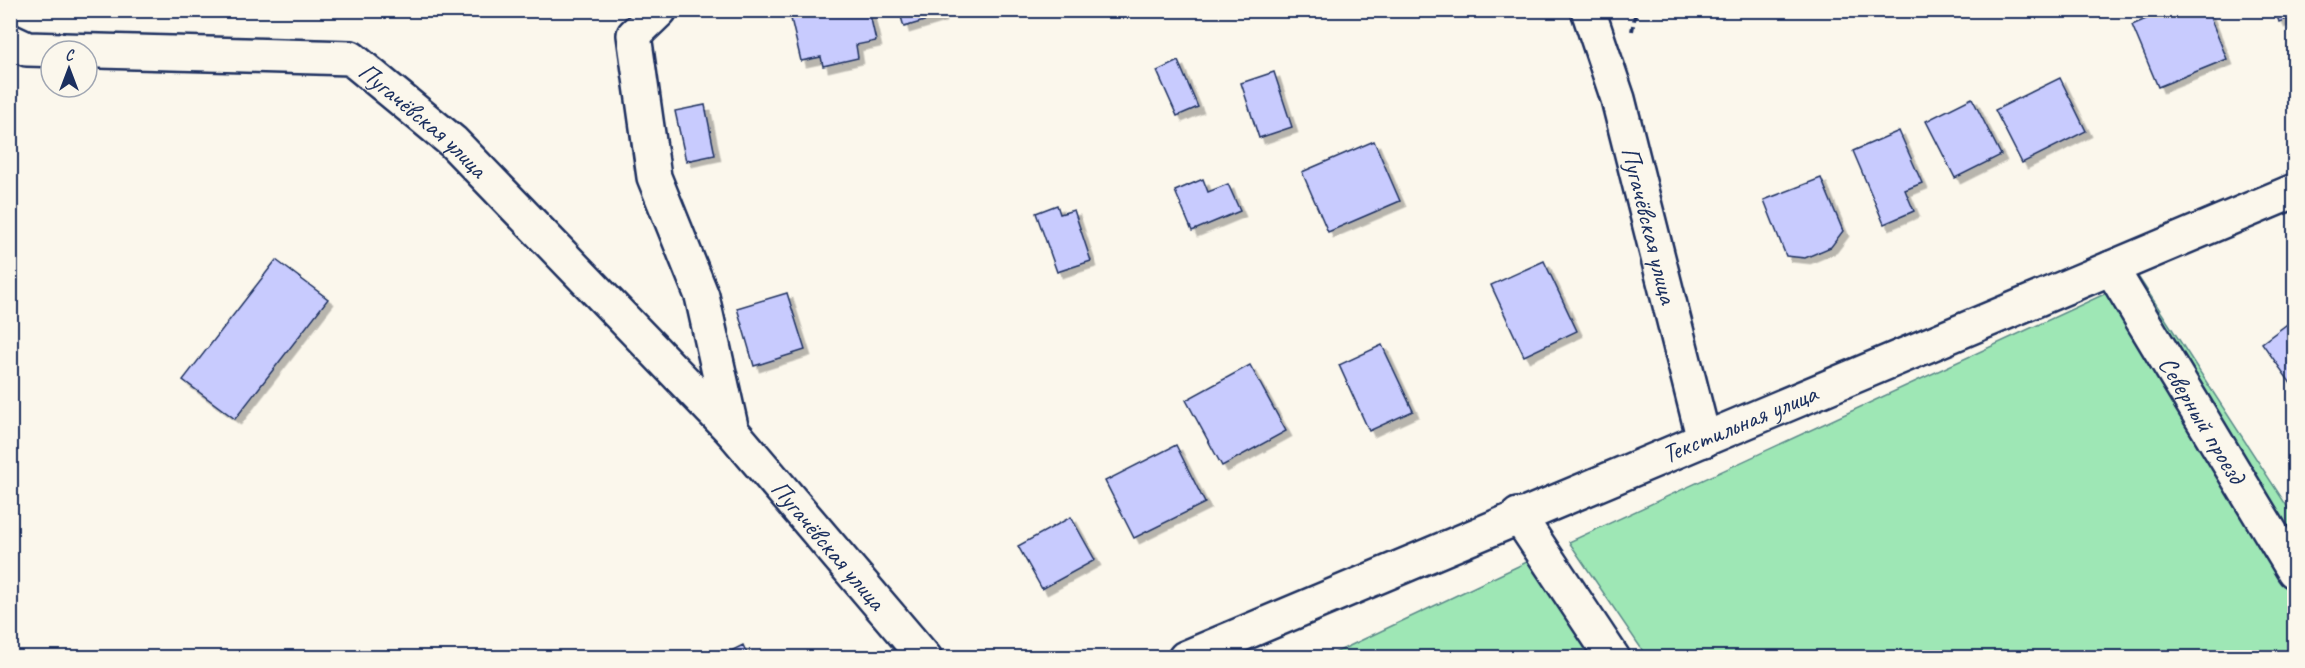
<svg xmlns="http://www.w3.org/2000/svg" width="2305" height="668" font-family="Caveat,sans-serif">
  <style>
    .green { fill: #9ee7b5; stroke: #5c8b8a; stroke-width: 1.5 }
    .building { fill: #c8cbfe; stroke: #1b2f5e; stroke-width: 1.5; filter: url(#shadow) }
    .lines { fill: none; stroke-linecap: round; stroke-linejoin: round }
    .minor-casing { stroke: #1b2f5e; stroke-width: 38 }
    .path { stroke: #1b2f5e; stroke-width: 4; stroke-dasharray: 6 4.5; stroke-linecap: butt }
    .minor { stroke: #fbf7ec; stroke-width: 33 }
    .labels { text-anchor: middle; stroke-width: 4.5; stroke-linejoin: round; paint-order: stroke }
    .street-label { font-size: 26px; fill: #1b2f5e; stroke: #fbf7ec }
  </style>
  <defs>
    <filter id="shadow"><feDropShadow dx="5.5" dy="5.5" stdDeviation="0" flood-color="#0004"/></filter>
  </defs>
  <rect width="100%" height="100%" fill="#fbf7ec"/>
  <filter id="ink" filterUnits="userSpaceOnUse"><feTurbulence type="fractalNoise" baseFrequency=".0167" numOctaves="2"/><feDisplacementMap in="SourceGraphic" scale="12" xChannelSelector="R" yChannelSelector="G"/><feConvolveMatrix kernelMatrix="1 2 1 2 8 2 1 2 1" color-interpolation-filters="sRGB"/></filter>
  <g filter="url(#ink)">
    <path class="green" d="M 2139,278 L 2294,517 L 2294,657 L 1647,657 L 1569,542 Z
      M 1529,561 L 1594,657 L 1324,658 Z"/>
    <path class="building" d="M 789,10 L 869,10 L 876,41 L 856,45 L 858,58 L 823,66 L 821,57 L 801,61 Z
      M 899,10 L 940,10 L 941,16 L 904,27 Z
      M 2167,10 L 2207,10 L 2227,59 L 2158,87 L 2132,25 Z
      M 2275,10 L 2294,10 L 2294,16 L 2279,22 Z
      M 1178,61 L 1198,107 L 1177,116 L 1157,71 Z
      M 1274,72 L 1292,127 L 1259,138 L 1241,83 Z
      M 2060,78 L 2086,131 L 2022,163 L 1995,110 Z
      M 1972,98 L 2001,155 L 1955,178 L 1926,121 Z
      M 705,105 L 715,155 L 686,161 L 675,111 Z
      M 1899,131 L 1922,183 L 1905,190 L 1914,211 L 1884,224 L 1853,151 Z
      M 1374,141 L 1400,201 L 1328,232 L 1302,172 Z
      M 1821,178 L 1843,231 L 1831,247 L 1805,258 L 1786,256 L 1764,200 Z
      M 1203,179 L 1208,192 L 1228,184 L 1240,211 L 1192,231 L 1175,191 Z
      M 1057,205 L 1060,214 L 1074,210 L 1091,261 L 1057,272 L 1036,213 Z
      M 276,260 L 328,299 L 235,419 L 183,380 Z
      M 1544,261 L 1577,331 L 1524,356 L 1491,285 Z
      M 787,293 L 805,350 L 754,366 L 737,308 Z
      M 2294,319 L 2294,388 L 2262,343 Z
      M 1382,345 L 1413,411 L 1369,431 L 1339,365 Z
      M 1250,365 L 1286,431 L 1222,466 L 1186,400 Z
      M 1176,445 L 1205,503 L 1134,538 L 1105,481 Z
      M 1071,517 L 1095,560 L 1042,589 L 1018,546 Z
      M 743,645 L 749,658 L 717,658 Z"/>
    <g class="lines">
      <g class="minor-casing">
        <g id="minor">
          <path d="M 660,10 L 634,35 L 654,177 L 702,296 L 732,431"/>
          <path id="s1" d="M 1588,10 L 1618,99 L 1704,440"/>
          <path id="s2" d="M 10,41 L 27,49 L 351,58 L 453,142 L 732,431 L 925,658"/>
          <path id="s3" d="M 2111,268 L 2294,571"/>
          <path d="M 1518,515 L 1613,658"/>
          <path id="s4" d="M 1185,658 C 1554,499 1925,347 2294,191"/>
        </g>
      </g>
      <path class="path" d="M 1632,31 L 1636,10"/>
      <use href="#minor" class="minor"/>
    </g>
  </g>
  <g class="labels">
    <g class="street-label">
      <text dy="9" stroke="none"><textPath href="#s2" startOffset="438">Пугачёвская улица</textPath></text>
      <text dy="9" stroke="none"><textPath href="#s1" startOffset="224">Пугачёвская улица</textPath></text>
      <text dy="9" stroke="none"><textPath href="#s3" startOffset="177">Северный проезд</textPath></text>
      <text dy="9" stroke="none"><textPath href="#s4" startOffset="602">Текстильная улица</textPath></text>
      <text dy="9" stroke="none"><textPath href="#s2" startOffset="1026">Пугачёвская улица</textPath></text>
    </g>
  </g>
  <rect width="2305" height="668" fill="none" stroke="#fbf7ec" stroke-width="36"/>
  <rect x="18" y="18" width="2269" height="632" fill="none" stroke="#1b2f5e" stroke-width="2" filter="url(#ink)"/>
  <g transform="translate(69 69)"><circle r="28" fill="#fbf7ec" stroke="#a1a7b3" stroke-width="1.5"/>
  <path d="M0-4.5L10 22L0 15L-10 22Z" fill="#1b2f5e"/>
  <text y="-9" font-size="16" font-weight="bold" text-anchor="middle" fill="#1b2f5e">С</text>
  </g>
</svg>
